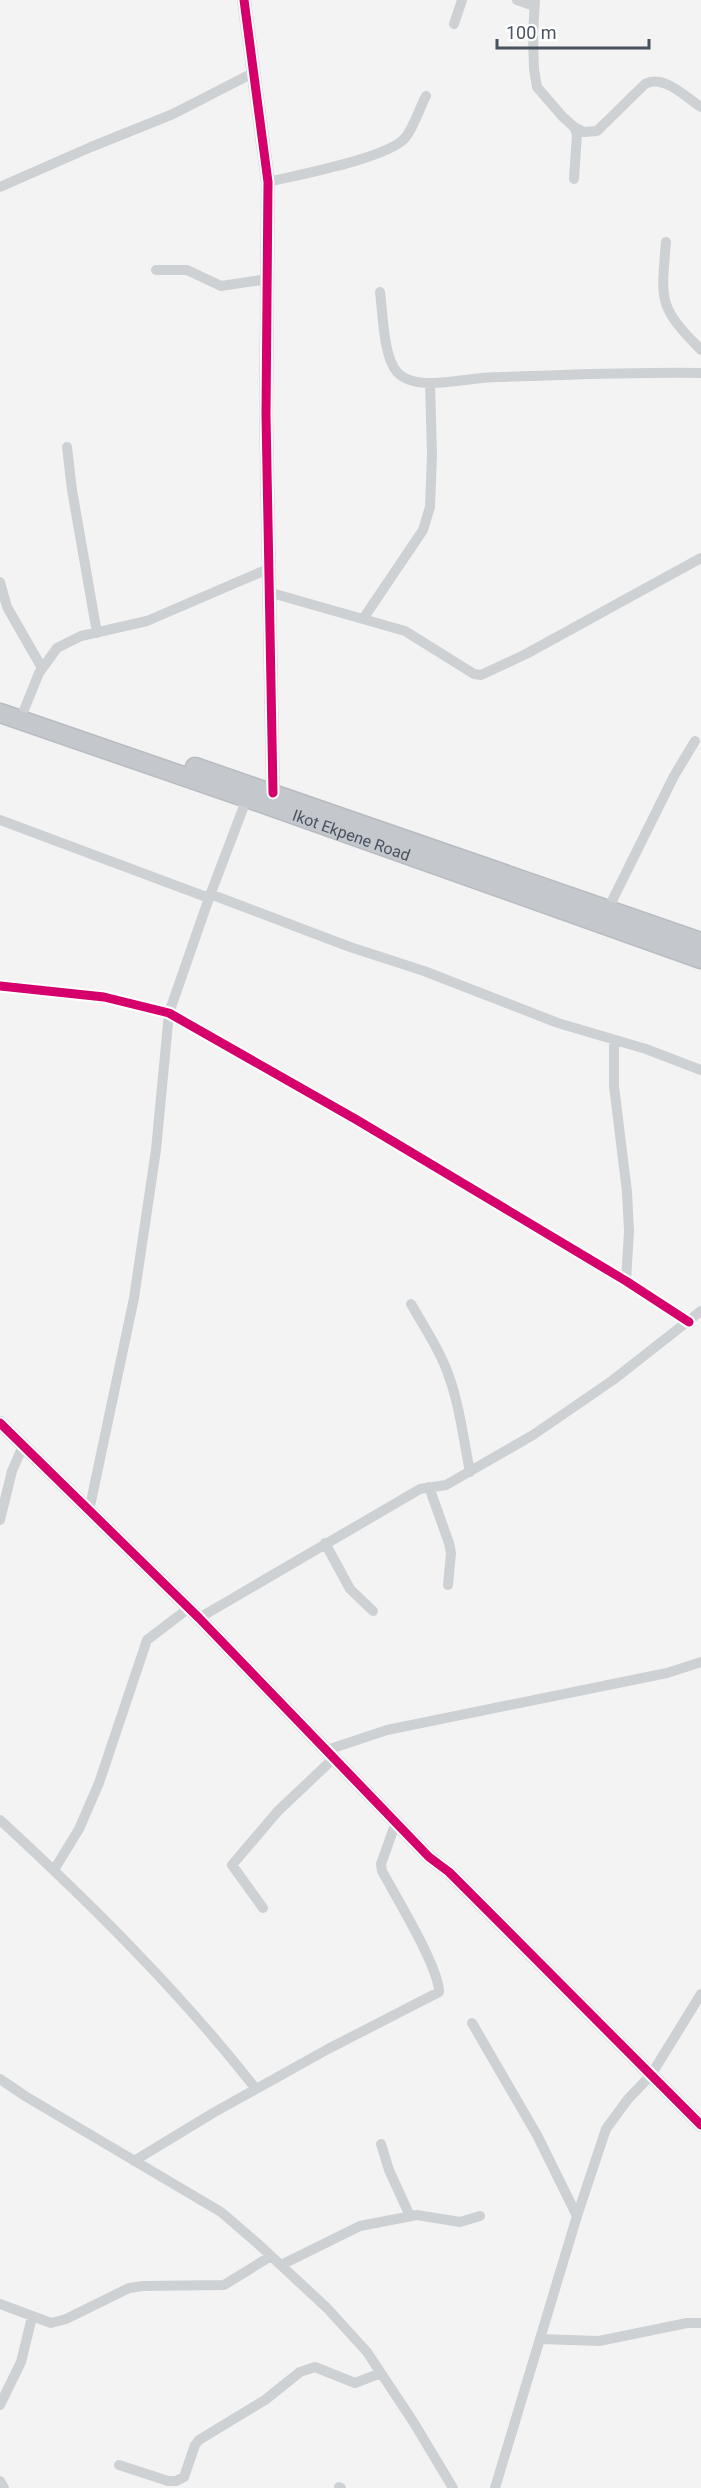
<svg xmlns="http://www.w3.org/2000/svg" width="701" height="2488" font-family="Roboto,sans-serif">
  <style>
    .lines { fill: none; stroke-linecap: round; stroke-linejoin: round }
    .trunk-casing { stroke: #b8bcc2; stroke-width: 21 }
    .minor { stroke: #ced1d4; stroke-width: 10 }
    .tertiary { stroke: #ced1d4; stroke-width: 14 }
    .trunk { stroke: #c4c8cc; stroke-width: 18 }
    .cycleway-casing { stroke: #fff; stroke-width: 13 }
    .cycleway { stroke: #d6006c; stroke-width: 9 }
    .labels { text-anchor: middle; stroke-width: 6; stroke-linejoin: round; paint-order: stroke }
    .street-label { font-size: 16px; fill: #495360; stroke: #fff }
  </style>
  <rect width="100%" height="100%" fill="#f3f3f3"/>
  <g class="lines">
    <g class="trunk-casing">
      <g id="trunk">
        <path id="s1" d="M 0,713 L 273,807 L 701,959"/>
        <path d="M 195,767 L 701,942"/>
      </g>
    </g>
    <path class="minor" d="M 517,0 L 534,6
      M 535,0 L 533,35 L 534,69 L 537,87 L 562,116 L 574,127 L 577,134 L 574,179
      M 454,24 L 462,0
      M 574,127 L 584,132 L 597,131 L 645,84 C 664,74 685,97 701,107
      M 268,182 C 297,175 388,158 405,138 C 414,127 419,109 426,96
      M 0,187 L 91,147 L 173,114 L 255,72
      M 666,242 C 661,302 658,306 701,350
      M 156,270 L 187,270 L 221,286 L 268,279
      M 380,292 C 383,313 383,356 397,372 C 405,381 419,383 431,383 C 454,383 476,377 499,377 C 567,375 634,372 701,373
      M 67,447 L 72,490 L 97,633
      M 0,582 L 7,607 L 42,668
      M 268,592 L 405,631 L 474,674 L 481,675 L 526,654 L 701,558
      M 363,619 L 423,530 L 430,507 L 432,455 L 430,383
      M 20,720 L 39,673 L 57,648 L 81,636 L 147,621 L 268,569
      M 0,820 L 209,898
      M 210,894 L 350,947 L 424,971 L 558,1023 L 646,1049 L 701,1070
      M 608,909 L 674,776 L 695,741
      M 0,986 L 104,997 L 169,1013 L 357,1120 L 626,1281 L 689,1322
      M 614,1040 L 614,1086 L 627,1192 L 629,1231 L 626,1281
      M 411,1304 C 423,1325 436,1344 445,1366 C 459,1399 463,1437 470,1472
      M 429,1487 L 449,1543 L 451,1553 L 448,1585
      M 89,1511 L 134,1298 L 156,1150 L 169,1013 L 209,898 L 247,798
      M 0,1520 L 12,1471 L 23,1446
      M 325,1543 L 350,1589 L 373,1611
      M 199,1618 L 420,1489 L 446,1485 L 533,1435 L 613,1380 L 701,1311
      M 327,1750 L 387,1730 L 667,1673 L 701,1662
      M 0,1820 C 91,1904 180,1992 256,2089
      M 54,1870 L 79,1829 L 99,1783 L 147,1640 L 189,1608
      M 263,1908 L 232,1865 L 278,1811 L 334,1758
      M 472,2023 L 537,2135 L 577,2216
      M 0,2079 L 25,2096 L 221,2212 L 257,2243 L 327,2308 L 367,2352 L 414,2423 L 453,2488
      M 381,2144 L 389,2170 L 410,2216
      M 134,2161 L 213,2113 L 328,2049 L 439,1992 C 439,1967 396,1897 382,1871 L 381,1864 L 396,1822
      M 281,2265 L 360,2226 L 417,2215 L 460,2222 L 480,2216
      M 0,2304 L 51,2323 L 66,2319 L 129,2288 L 143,2286 L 224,2285 L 271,2256
      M 540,2339 L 599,2341 L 687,2323 L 701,2323
      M 0,2405 L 21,2362 L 32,2317
      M 119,2465 L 168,2481 L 176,2481 L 184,2477 L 195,2445 L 199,2440 L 265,2400 L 300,2372 L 315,2367 L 355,2383 L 381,2373
      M 0,2481 L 4,2488
      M 339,2487 L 341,2488
      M 495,2488 L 577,2216 L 606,2129 L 628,2099 L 651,2075 L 701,1994"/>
    <path class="tertiary" d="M 244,0 L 268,182 L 266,415 L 273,793
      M 0,1423 L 199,1618 L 429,1857 L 449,1872 L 701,2125"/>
    <use href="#trunk" class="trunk"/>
    <g class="cycleway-casing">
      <path id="cycleway" d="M 244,0 L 268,182 L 266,415 L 273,793
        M 0,986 L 104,997 L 169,1013 L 357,1120 L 626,1281 L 689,1322
        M 0,1423 L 199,1618 L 429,1857 L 449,1872 L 701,2125"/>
    </g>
    <use href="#cycleway" class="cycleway"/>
  </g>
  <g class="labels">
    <g class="street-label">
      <text dy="6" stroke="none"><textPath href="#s1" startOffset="372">Ikot Ekpene Road</textPath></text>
    </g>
  </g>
  <path d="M497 39v9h152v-9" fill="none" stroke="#495360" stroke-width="3"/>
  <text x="506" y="39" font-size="18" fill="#495360" stroke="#ffffff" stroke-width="4.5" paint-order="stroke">100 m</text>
</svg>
